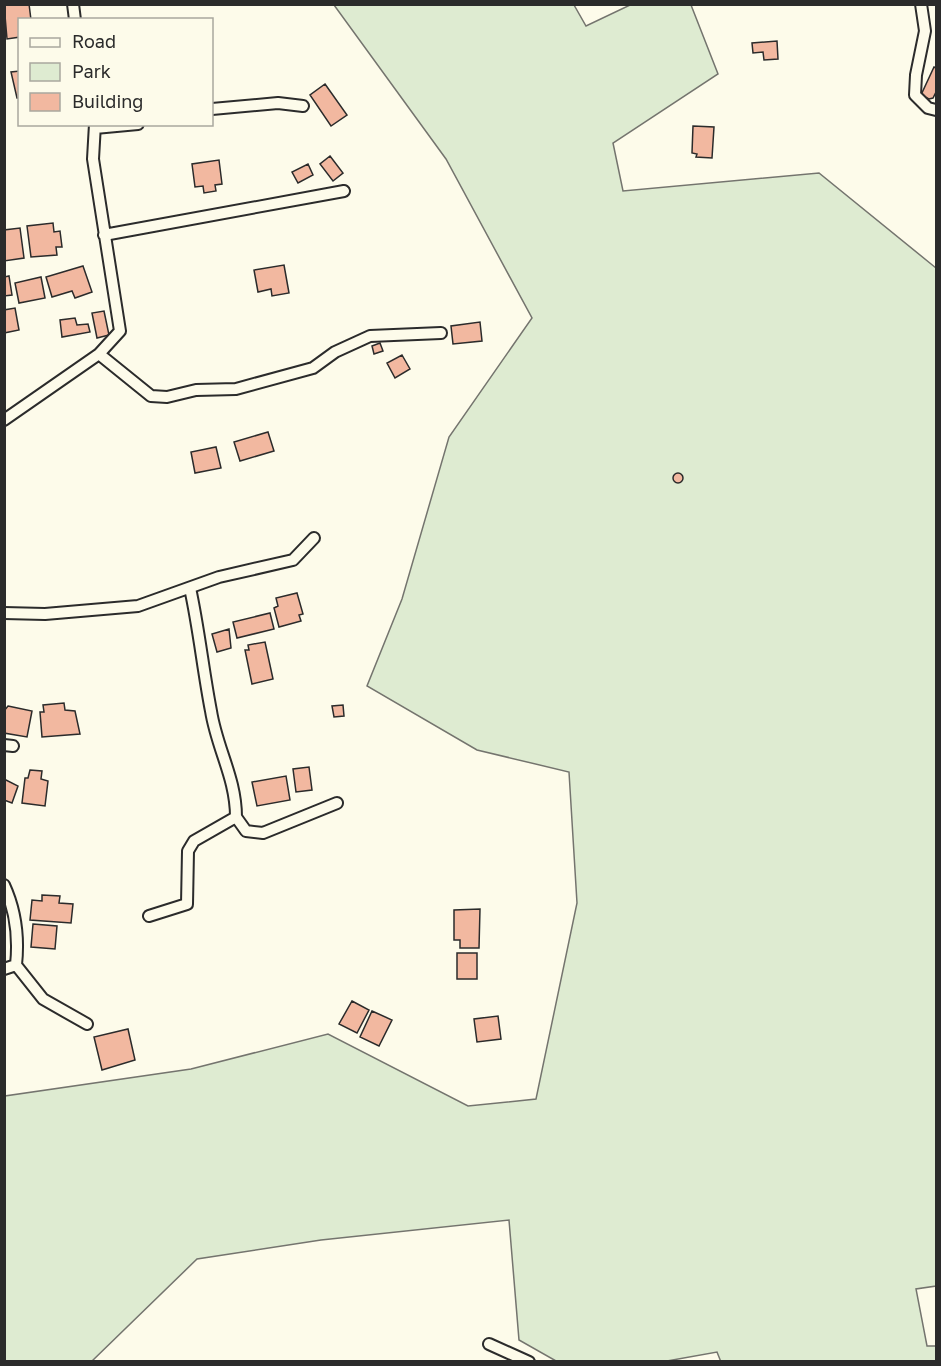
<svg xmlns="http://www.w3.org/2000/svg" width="941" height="1366" font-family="'Golos Text',sans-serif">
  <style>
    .green { fill: #deebd1; stroke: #74746e; stroke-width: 1.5 }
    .building { fill: #f2b8a0; stroke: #2b2b2b; stroke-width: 1.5 }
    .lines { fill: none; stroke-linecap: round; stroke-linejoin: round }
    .street-casing { stroke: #2b2b2b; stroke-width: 14 }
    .street { stroke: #fdfbea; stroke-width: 10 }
  </style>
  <rect width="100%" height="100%" fill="#fdfbea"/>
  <path class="green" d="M 334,5 L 574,5 L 586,26 L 630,5 L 691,5 L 718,74 L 613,143 L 623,191 L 819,173 L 936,268 L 936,1286 L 916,1289 L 927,1346 L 936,1346 L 936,1361 L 721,1362 L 717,1352 L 667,1361 L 556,1361 L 519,1340 L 509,1220 L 321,1240 L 197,1259 L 92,1361 L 5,1361 L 5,1096 L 191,1069 L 328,1034 L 468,1106 L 536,1099 L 577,903 L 569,772 L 477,750 L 367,686 L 402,599 L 449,437 L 532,318 L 446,159 Z"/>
  <path class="building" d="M 4,4 L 29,4 L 31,20 L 20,20 L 20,37 L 7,39 Z
    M 777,41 L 778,59 L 764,60 L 763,52 L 753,53 L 752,43 Z
    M 934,67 L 936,68 L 936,92 L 933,98 L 929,99 L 921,95 Z
    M 20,71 L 20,98 L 17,98 L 11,72 Z
    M 325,84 L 347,115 L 331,126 L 310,95 Z
    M 693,126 L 714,127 L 712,158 L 696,157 L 697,154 L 692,153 Z
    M 330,156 L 343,173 L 333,181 L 320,164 Z
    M 219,160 L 222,184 L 215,185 L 216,191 L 204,193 L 203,186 L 195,187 L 192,164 Z
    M 308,164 L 313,175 L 298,183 L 292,172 Z
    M 53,223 L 54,232 L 60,231 L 62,247 L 56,247 L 57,255 L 31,257 L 27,226 Z
    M 20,228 L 24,258 L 4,261 L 4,230 Z
    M 284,265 L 289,293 L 272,296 L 271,289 L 258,292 L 254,270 Z
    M 83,266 L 92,292 L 75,298 L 72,291 L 52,297 L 46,277 Z
    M 9,276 L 12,295 L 4,296 L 4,277 Z
    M 41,277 L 45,298 L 19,303 L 15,283 Z
    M 15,308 L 19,330 L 4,333 L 4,310 Z
    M 104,311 L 109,335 L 97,338 L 92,313 Z
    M 75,318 L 77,325 L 88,324 L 90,332 L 62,337 L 60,320 Z
    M 480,322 L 482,341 L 453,344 L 451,326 Z
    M 380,343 L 383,351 L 374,354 L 372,346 Z
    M 402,355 L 410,369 L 395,378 L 387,363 Z
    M 268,432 L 274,451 L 240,461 L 234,442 Z
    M 216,447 L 221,468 L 195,473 L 191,452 Z
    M673 478a5 5 0 1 1 10 0a5 5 0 1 1-10 0Z
    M 297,593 L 303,614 L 299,615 L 301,621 L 279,627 L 274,608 L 278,606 L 276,598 Z
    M 270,613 L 274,629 L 237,638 L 233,622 Z
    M 229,629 L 231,648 L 217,652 L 212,634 Z
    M 265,642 L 273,679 L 252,684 L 245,650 L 249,650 L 248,645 Z
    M 64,703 L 65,710 L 75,711 L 80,734 L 42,737 L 40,712 L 44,712 L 43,705 Z
    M 343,705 L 344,716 L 334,717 L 332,706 Z
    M 8,706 L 32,711 L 27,737 L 4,733 L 4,711 Z
    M 309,767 L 312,790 L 296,792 L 293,769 Z
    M 30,770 L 42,771 L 41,779 L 48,781 L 45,806 L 22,803 L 25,778 L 28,778 Z
    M 286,776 L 290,800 L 257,806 L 252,782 Z
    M 4,779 L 18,786 L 12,803 L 4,800 Z
    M 42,895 L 60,896 L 59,903 L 73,904 L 71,923 L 30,920 L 32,900 L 42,901 Z
    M 480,909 L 479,948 L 460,948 L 460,940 L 454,940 L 454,910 Z
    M 33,924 L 57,926 L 55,949 L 31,947 Z
    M 457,953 L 477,953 L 477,979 L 457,979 Z
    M 352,1001 L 369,1010 L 357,1033 L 339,1024 Z
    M 372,1011 L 392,1020 L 379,1046 L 360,1037 Z
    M 498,1016 L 501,1039 L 477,1042 L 474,1019 Z
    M 128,1029 L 135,1060 L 102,1070 L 94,1037 Z"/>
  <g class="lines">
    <g class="street-casing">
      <path id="street" d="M 73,4 L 75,20
        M 921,4 L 925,31 L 916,75 L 915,95 L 928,108 L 936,110
        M 212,109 L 278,103 L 303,106
        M 95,128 L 138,124
        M 104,235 L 344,191
        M 99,354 L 151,396 L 167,397 L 196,390 L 236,389 L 313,368 L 335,352 L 370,336 L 441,333
        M 4,420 L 99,354 L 120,331 L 93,159 L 95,124
        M 4,613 L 45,614 L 138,606 L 219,577 L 293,560 L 314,538
        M 4,745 L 13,746
        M 236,817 L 246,831 L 263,833 L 337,803
        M 4,885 C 16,911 19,937 16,965 L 43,999 L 87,1024
        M 149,916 L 187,904 L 188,851 L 194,841 L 236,817 C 236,778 217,749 211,711 C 203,670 199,629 190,588
        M 4,969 L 16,965
        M 489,1344 L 529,1362"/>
    </g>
    <use href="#street" class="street"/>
  </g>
  <rect width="941" height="1366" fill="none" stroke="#2b2b2b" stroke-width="12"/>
  <rect x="18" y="18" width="195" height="108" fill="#fdfbea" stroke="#a9a89e" stroke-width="1.5"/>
  <rect x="30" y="38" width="30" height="9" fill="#fdfbea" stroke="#a9a89e" stroke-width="1.5"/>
  <text x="72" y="48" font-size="18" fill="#2b2b2b">Road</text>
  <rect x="30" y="63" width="30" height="18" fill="#deebd1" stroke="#a9a89e" stroke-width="1.5"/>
  <text x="72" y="78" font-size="18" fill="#2b2b2b">Park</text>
  <rect x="30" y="93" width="30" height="18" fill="#f2b8a0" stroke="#a9a89e" stroke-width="1.5"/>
  <text x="72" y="108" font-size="18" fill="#2b2b2b">Building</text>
</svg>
